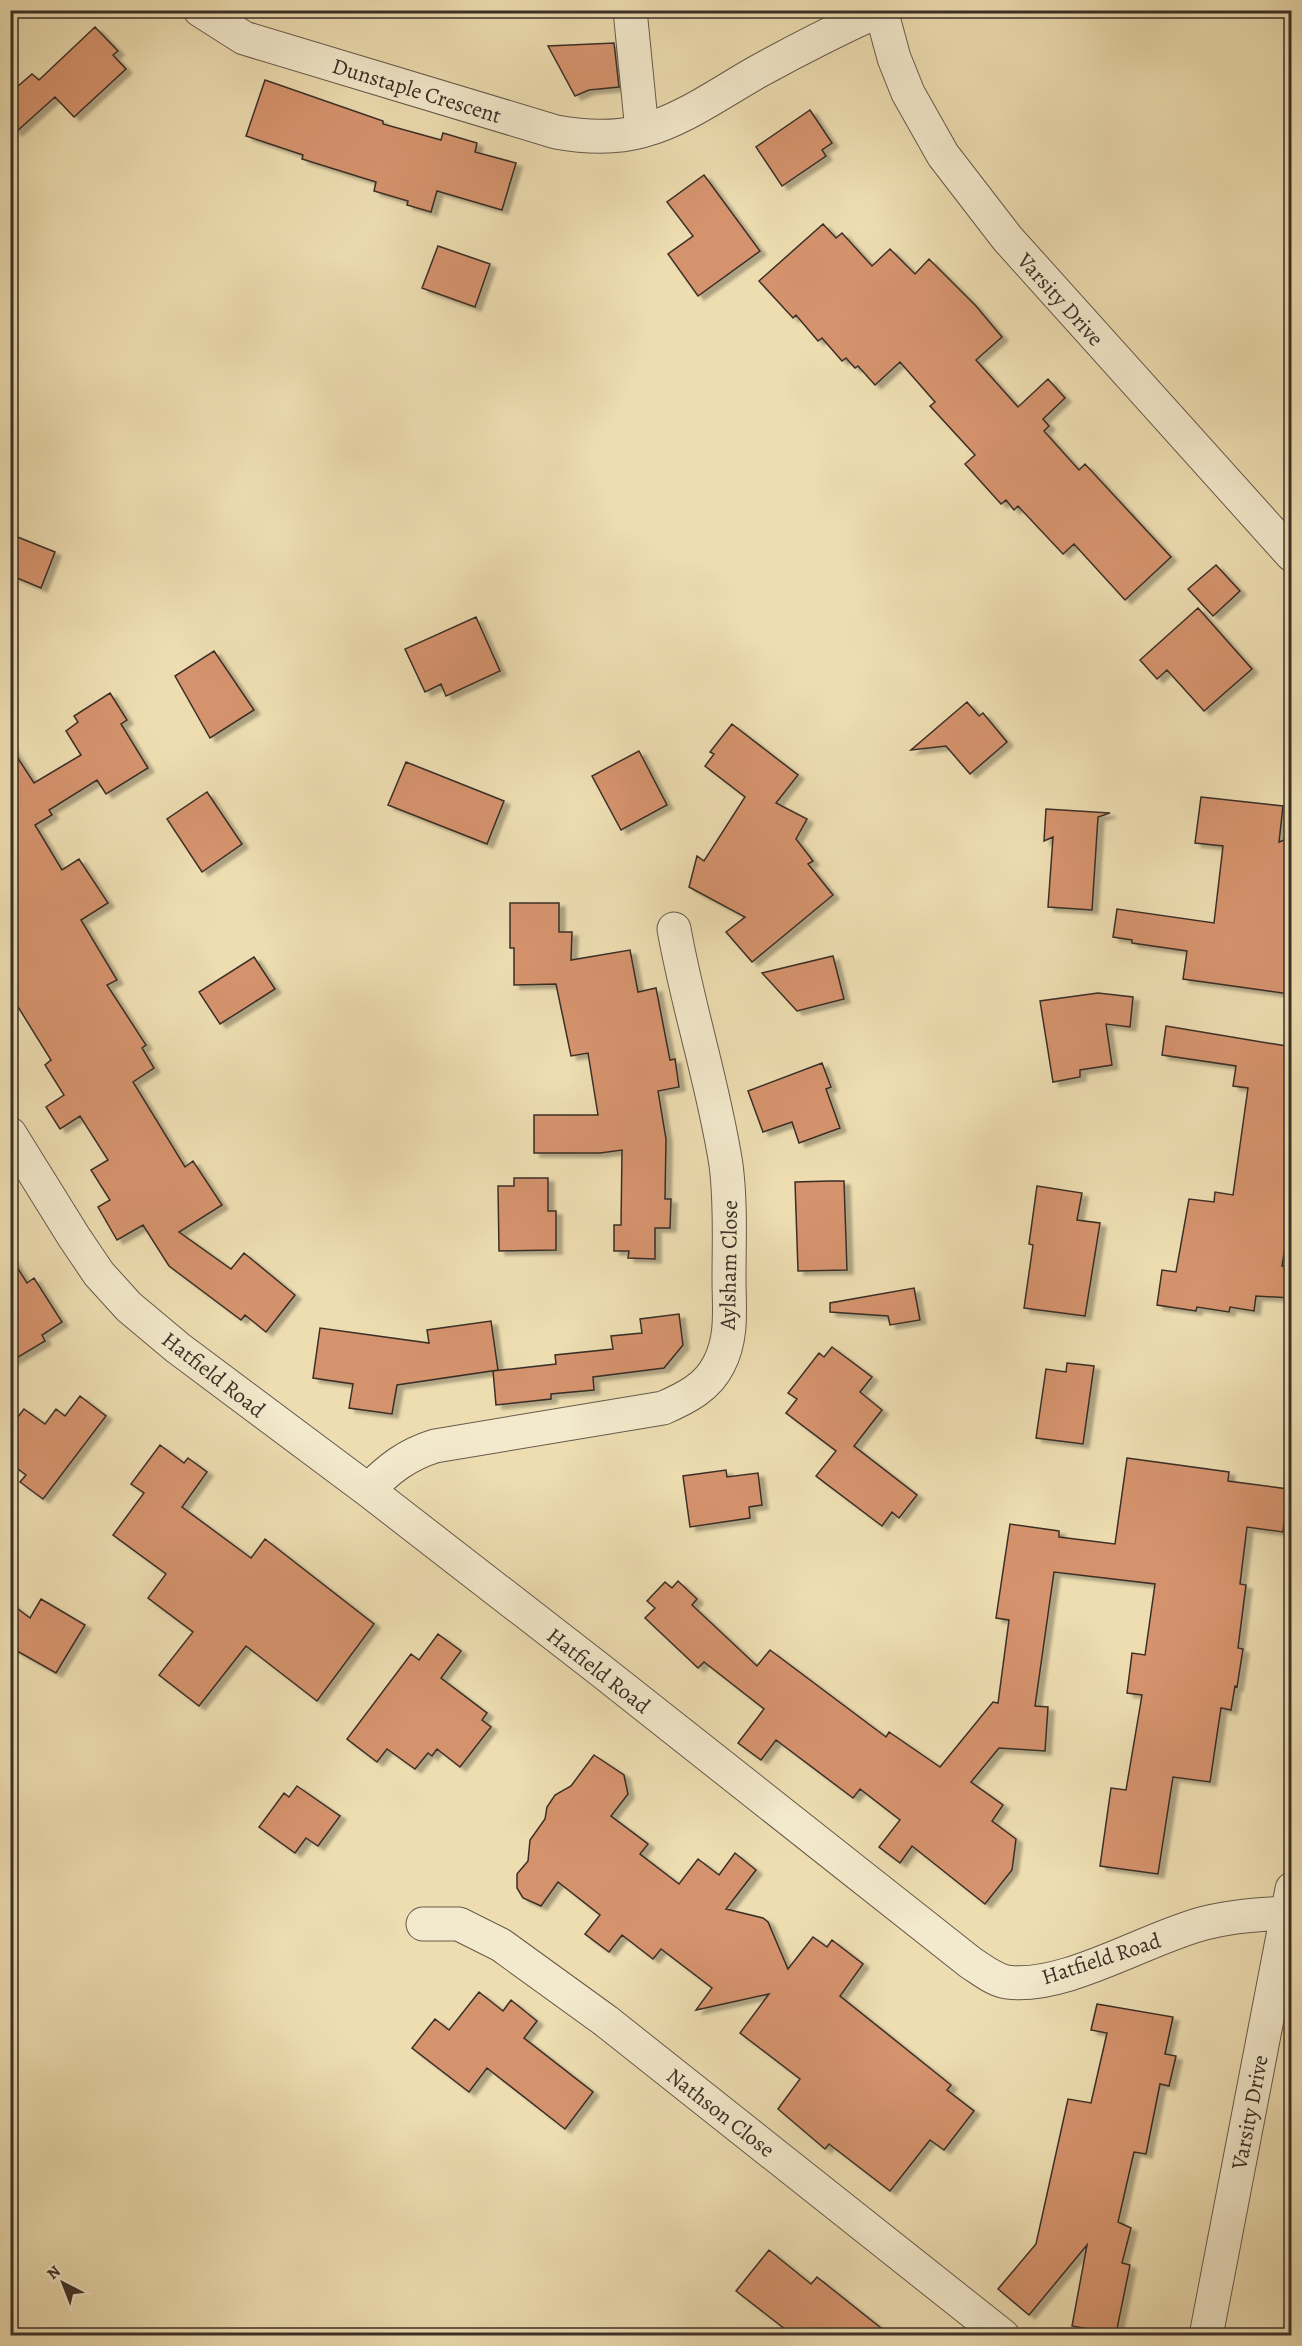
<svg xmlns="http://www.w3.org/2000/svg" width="1302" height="2346" font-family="Alegreya,serif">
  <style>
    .building { fill: #d5936d; stroke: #3a2f27; stroke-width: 1.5; filter: url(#shadow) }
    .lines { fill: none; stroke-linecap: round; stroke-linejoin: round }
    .minor-casing { stroke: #675a4a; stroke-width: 35 }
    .minor { stroke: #f3e9cc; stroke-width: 33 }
    .labels { text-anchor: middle; stroke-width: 5; stroke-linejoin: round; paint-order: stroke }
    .street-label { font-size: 22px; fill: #3a2f27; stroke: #f3e9cc }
  </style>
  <defs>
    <filter id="shadow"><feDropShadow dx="6" dy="4" stdDeviation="1.5" flood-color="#0004"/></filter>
  </defs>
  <rect width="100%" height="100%" fill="#edddb1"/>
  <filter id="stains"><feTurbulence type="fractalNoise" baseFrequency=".00333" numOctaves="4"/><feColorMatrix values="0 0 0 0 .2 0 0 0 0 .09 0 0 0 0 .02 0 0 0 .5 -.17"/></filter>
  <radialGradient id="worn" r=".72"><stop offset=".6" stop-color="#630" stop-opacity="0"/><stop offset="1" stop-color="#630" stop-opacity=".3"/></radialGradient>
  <path class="building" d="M 95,27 L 118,51 L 113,55 L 126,69 L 74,117 L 55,97 L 16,132 L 10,126 L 10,93 L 32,74 L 39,80 Z
    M 614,43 L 619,87 L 589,90 L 575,96 L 548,46 Z
    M 265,80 L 383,121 L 383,124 L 441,140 L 443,133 L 477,143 L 475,152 L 516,163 L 502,210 L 437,191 L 431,212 L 407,205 L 408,201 L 374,191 L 376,182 L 302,159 L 303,155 L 246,136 Z
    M 810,110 L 832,143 L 822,150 L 826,156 L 782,186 L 756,147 Z
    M 704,175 L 760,251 L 698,296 L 668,254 L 693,236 L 667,202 Z
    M 823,224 L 836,238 L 842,233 L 872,266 L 890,249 L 915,274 L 929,259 L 976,306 L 1002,337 L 976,360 L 1018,407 L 1048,379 L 1065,398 L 1043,419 L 1049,426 L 1044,431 L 1079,470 L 1085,464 L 1171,557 L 1125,600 L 1074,544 L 1063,554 L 1018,506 L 1014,510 L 1006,500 L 1001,504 L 965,464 L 975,455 L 930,406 L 935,402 L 900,362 L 875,385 L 858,366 L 855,368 L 846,358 L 842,361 L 822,338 L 818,341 L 796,315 L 793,318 L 759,281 Z
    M 438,246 L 490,264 L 475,307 L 422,288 Z
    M 10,534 L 55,552 L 41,588 L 10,575 Z
    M 1216,565 L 1240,591 L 1213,616 L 1188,589 Z
    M 1198,608 L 1252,669 L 1204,711 L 1167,670 L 1157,679 L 1140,660 Z
    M 476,617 L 500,671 L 446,696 L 441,684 L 425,692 L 405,649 Z
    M 214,651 L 254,710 L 210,738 L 175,676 Z
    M 110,693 L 127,720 L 121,724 L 148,768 L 106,794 L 97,780 L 49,810 L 52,815 L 35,825 L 62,870 L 79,859 L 108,903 L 81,920 L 117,980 L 107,985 L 146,1045 L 142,1048 L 154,1068 L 133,1082 L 185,1167 L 193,1161 L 222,1205 L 179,1232 L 231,1269 L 244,1253 L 295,1295 L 266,1332 L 245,1315 L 241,1320 L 169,1266 L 143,1225 L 117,1240 L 98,1207 L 110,1200 L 91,1170 L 108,1160 L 80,1116 L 60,1129 L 46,1107 L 64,1095 L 45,1065 L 51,1060 L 10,994 L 10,746 L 34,783 L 81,755 L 66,731 L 78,722 L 74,716 Z
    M 967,702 L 979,716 L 983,713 L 1007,742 L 970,774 L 946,746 L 911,750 Z
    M 732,724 L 798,775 L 776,803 L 807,819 L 796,839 L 813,861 L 808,864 L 833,895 L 752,962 L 726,932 L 745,917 L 689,887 L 697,856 L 704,861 L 745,797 L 705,766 L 714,754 L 710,752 Z
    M 639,751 L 667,805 L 621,830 L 592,776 Z
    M 406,762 L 504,801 L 487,844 L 388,805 Z
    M 207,792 L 242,844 L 202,872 L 167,819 Z
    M 1201,797 L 1283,806 L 1279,842 L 1292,837 L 1292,974 L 1289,994 L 1183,979 L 1187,951 L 1132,943 L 1132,940 L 1113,937 L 1117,909 L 1214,923 L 1223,846 L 1195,843 Z
    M 1046,809 L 1110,813 L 1098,817 L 1092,910 L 1048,907 L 1053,837 L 1044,841 Z
    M 510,903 L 559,903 L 559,932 L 572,932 L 571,960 L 630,950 L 638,992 L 656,988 L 670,1060 L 675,1059 L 679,1087 L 658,1091 L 666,1139 L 665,1199 L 671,1199 L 670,1228 L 655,1228 L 655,1259 L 628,1258 L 629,1251 L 614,1251 L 614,1225 L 621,1225 L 622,1150 L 600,1153 L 534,1153 L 534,1115 L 598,1115 L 588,1053 L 571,1056 L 556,984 L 514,985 L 514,948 L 510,948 Z
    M 833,956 L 844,999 L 797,1011 L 762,973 Z
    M 254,957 L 275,989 L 220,1024 L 199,992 Z
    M 1098,993 L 1133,997 L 1130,1027 L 1106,1024 L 1112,1065 L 1080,1070 L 1080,1077 L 1053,1082 L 1040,1001 Z
    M 1166,1026 L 1292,1047 L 1292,1206 L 1282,1266 L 1292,1268 L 1292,1298 L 1256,1296 L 1254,1311 L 1230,1307 L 1229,1312 L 1197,1307 L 1196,1311 L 1157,1305 L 1162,1270 L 1176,1272 L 1189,1199 L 1214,1202 L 1215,1192 L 1233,1195 L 1248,1088 L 1233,1086 L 1236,1066 L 1162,1055 Z
    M 822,1063 L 831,1087 L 826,1089 L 840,1128 L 799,1143 L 792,1122 L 763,1132 L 748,1091 Z
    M 514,1178 L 548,1178 L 548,1211 L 556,1211 L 556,1250 L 499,1251 L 498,1186 L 514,1186 Z
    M 830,1181 L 844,1181 L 847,1270 L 798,1271 L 795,1182 Z
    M 1037,1186 L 1082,1193 L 1077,1220 L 1100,1223 L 1085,1316 L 1024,1308 L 1033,1245 L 1029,1244 Z
    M 10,1256 L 27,1283 L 34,1278 L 62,1322 L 42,1335 L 45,1341 L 10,1362 Z
    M 914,1288 L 920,1320 L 890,1325 L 888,1316 L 830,1312 L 830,1303 Z
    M 679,1314 L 683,1345 L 664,1368 L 593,1377 L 594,1390 L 551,1394 L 551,1399 L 496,1405 L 493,1371 L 556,1364 L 555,1355 L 613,1349 L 611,1336 L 642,1333 L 640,1319 Z
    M 491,1321 L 498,1370 L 397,1385 L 392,1414 L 349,1408 L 353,1384 L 313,1378 L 320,1328 L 429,1343 L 427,1330 Z
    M 832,1347 L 872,1377 L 860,1392 L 882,1410 L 854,1446 L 917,1495 L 899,1518 L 892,1512 L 882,1526 L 816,1476 L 836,1451 L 786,1413 L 797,1399 L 788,1393 L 819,1353 L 824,1357 Z
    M 1067,1363 L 1094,1366 L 1083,1444 L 1036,1438 L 1046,1369 L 1066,1372 Z
    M 80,1396 L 106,1416 L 43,1499 L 20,1482 L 26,1475 L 10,1463 L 10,1427 L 24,1409 L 45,1424 L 56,1409 L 65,1416 Z
    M 160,1445 L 184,1463 L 188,1458 L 207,1472 L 182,1507 L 251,1558 L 265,1539 L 374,1624 L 317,1701 L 246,1646 L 199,1706 L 159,1675 L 193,1632 L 148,1598 L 166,1574 L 113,1535 L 144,1493 L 131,1484 Z
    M 1127,1458 L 1229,1472 L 1228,1481 L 1288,1489 L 1283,1532 L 1247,1527 L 1240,1584 L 1246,1585 L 1238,1648 L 1243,1649 L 1237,1687 L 1235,1686 L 1231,1710 L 1221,1708 L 1210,1782 L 1173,1777 L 1158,1874 L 1100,1866 L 1111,1788 L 1126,1790 L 1142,1695 L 1127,1693 L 1132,1653 L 1145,1655 L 1155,1584 L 1054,1572 L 1035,1706 L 1048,1707 L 1045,1751 L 999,1748 L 971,1782 L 1003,1805 L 992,1821 L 1016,1839 L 1012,1870 L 985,1904 L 912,1846 L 900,1863 L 879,1847 L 900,1820 L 860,1789 L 853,1798 L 776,1740 L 761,1760 L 738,1743 L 764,1709 L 704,1662 L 698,1668 L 645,1618 L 655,1608 L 647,1601 L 665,1582 L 672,1588 L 678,1581 L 697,1599 L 692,1605 L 757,1666 L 770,1650 L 886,1737 L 889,1732 L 940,1767 L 993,1702 L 998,1703 L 1009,1620 L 996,1618 L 1010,1524 L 1059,1531 L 1059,1537 L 1115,1544 Z
    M 726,1470 L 727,1477 L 758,1473 L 762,1505 L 749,1507 L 750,1518 L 690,1527 L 683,1476 Z
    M 41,1599 L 85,1625 L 56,1673 L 10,1647 L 10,1603 L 30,1618 Z
    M 438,1634 L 461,1651 L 441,1678 L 487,1713 L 482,1720 L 491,1727 L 460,1767 L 437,1749 L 432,1756 L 428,1753 L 415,1769 L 387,1749 L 377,1762 L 347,1739 L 411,1654 L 419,1660 Z
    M 594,1755 L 624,1775 L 628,1794 L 611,1816 L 648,1844 L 640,1854 L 679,1884 L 698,1859 L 719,1875 L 735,1853 L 756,1870 L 726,1909 L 763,1918 L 768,1922 L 788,1969 L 813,1937 L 827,1947 L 832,1940 L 863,1964 L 840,1996 L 951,2085 L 947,2090 L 974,2111 L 944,2150 L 930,2140 L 890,2191 L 829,2144 L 825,2149 L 778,2109 L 800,2079 L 740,2033 L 769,1994 L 696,2010 L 712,1988 L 661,1949 L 653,1959 L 622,1935 L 609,1952 L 585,1934 L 600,1915 L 558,1882 L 541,1906 L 523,1898 L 517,1888 L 517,1874 L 528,1861 L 530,1840 L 545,1819 L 547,1807 L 555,1795 L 571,1786 Z
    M 297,1786 L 340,1816 L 318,1846 L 306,1838 L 295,1853 L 259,1827 L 284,1793 L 289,1797 Z
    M 479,1992 L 503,2011 L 511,2000 L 537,2021 L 524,2038 L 593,2092 L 565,2129 L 487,2068 L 469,2092 L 412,2048 L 435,2019 L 449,2030 Z
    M 1097,2004 L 1173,2017 L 1165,2054 L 1176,2056 L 1169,2086 L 1160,2084 L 1146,2154 L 1134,2152 L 1118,2222 L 1131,2228 L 1122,2263 L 1130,2265 L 1116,2334 L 1072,2326 L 1087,2245 L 1029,2315 L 998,2289 L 1036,2244 L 1068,2099 L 1091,2103 L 1107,2033 L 1091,2030 Z
    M 769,2250 L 811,2284 L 817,2277 L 891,2336 L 794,2336 L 736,2291 Z"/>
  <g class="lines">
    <g class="minor-casing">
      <path id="minor" d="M 200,10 L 244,38 L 556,132 C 584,137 614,139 642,131 C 683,120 720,93 757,72 C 797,50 838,29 880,10
        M 630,10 L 642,131
        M 881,10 L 894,58 L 908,93 L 943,155 L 1007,238 L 1292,555
        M 10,1134 L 74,1237 L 99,1274 L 129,1307 L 178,1348 L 368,1490 L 599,1669 L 971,1963 C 982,1970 994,1980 1007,1982 C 1065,1990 1148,1937 1205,1923 C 1232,1916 1259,1914 1287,1913
        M 368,1490 C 389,1469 406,1455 435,1446 L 663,1408 C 686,1398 708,1387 719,1364 C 733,1337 729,1308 729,1279 C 729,1241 731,1203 726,1165 C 714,1086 688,1008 674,929
        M 423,1924 L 459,1924 L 501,1945 L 606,2021 L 1003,2336
        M 1206,2336 L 1292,1889"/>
    </g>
    <use href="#minor" class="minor"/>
  </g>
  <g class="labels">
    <g class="street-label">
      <text transform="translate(417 90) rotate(17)" y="8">Dunstaple Crescent</text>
      <text transform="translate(1061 299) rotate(48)" y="8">Varsity Drive</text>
      <text transform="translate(728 1265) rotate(-89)" y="8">Aylsham Close</text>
      <text transform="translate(214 1374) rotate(38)" y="8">Hatfield Road</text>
      <text transform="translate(599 1670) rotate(38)" y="8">Hatfield Road</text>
      <text transform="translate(1101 1958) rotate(-18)" y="8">Hatfield Road</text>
      <text transform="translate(721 2112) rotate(38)" y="8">Nathson Close</text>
      <text transform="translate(1249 2112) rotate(-79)" y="8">Varsity Drive</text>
    </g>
  </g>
  <rect width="1302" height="2346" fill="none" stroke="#edddb1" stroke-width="36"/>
  <rect x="12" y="12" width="1278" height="2322" fill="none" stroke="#3a2f27" stroke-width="3"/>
  <rect x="18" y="18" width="1266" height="2310" fill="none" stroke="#3a2f27" stroke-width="1.5"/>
  <g transform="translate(63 2283) rotate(318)" stroke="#f3e9cc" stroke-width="4.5" paint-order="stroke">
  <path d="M0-4.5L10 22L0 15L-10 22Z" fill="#3a2f27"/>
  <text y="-9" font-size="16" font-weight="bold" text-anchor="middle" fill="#3a2f27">N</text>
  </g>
  <rect width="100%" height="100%" filter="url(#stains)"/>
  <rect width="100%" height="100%" fill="url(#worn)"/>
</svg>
